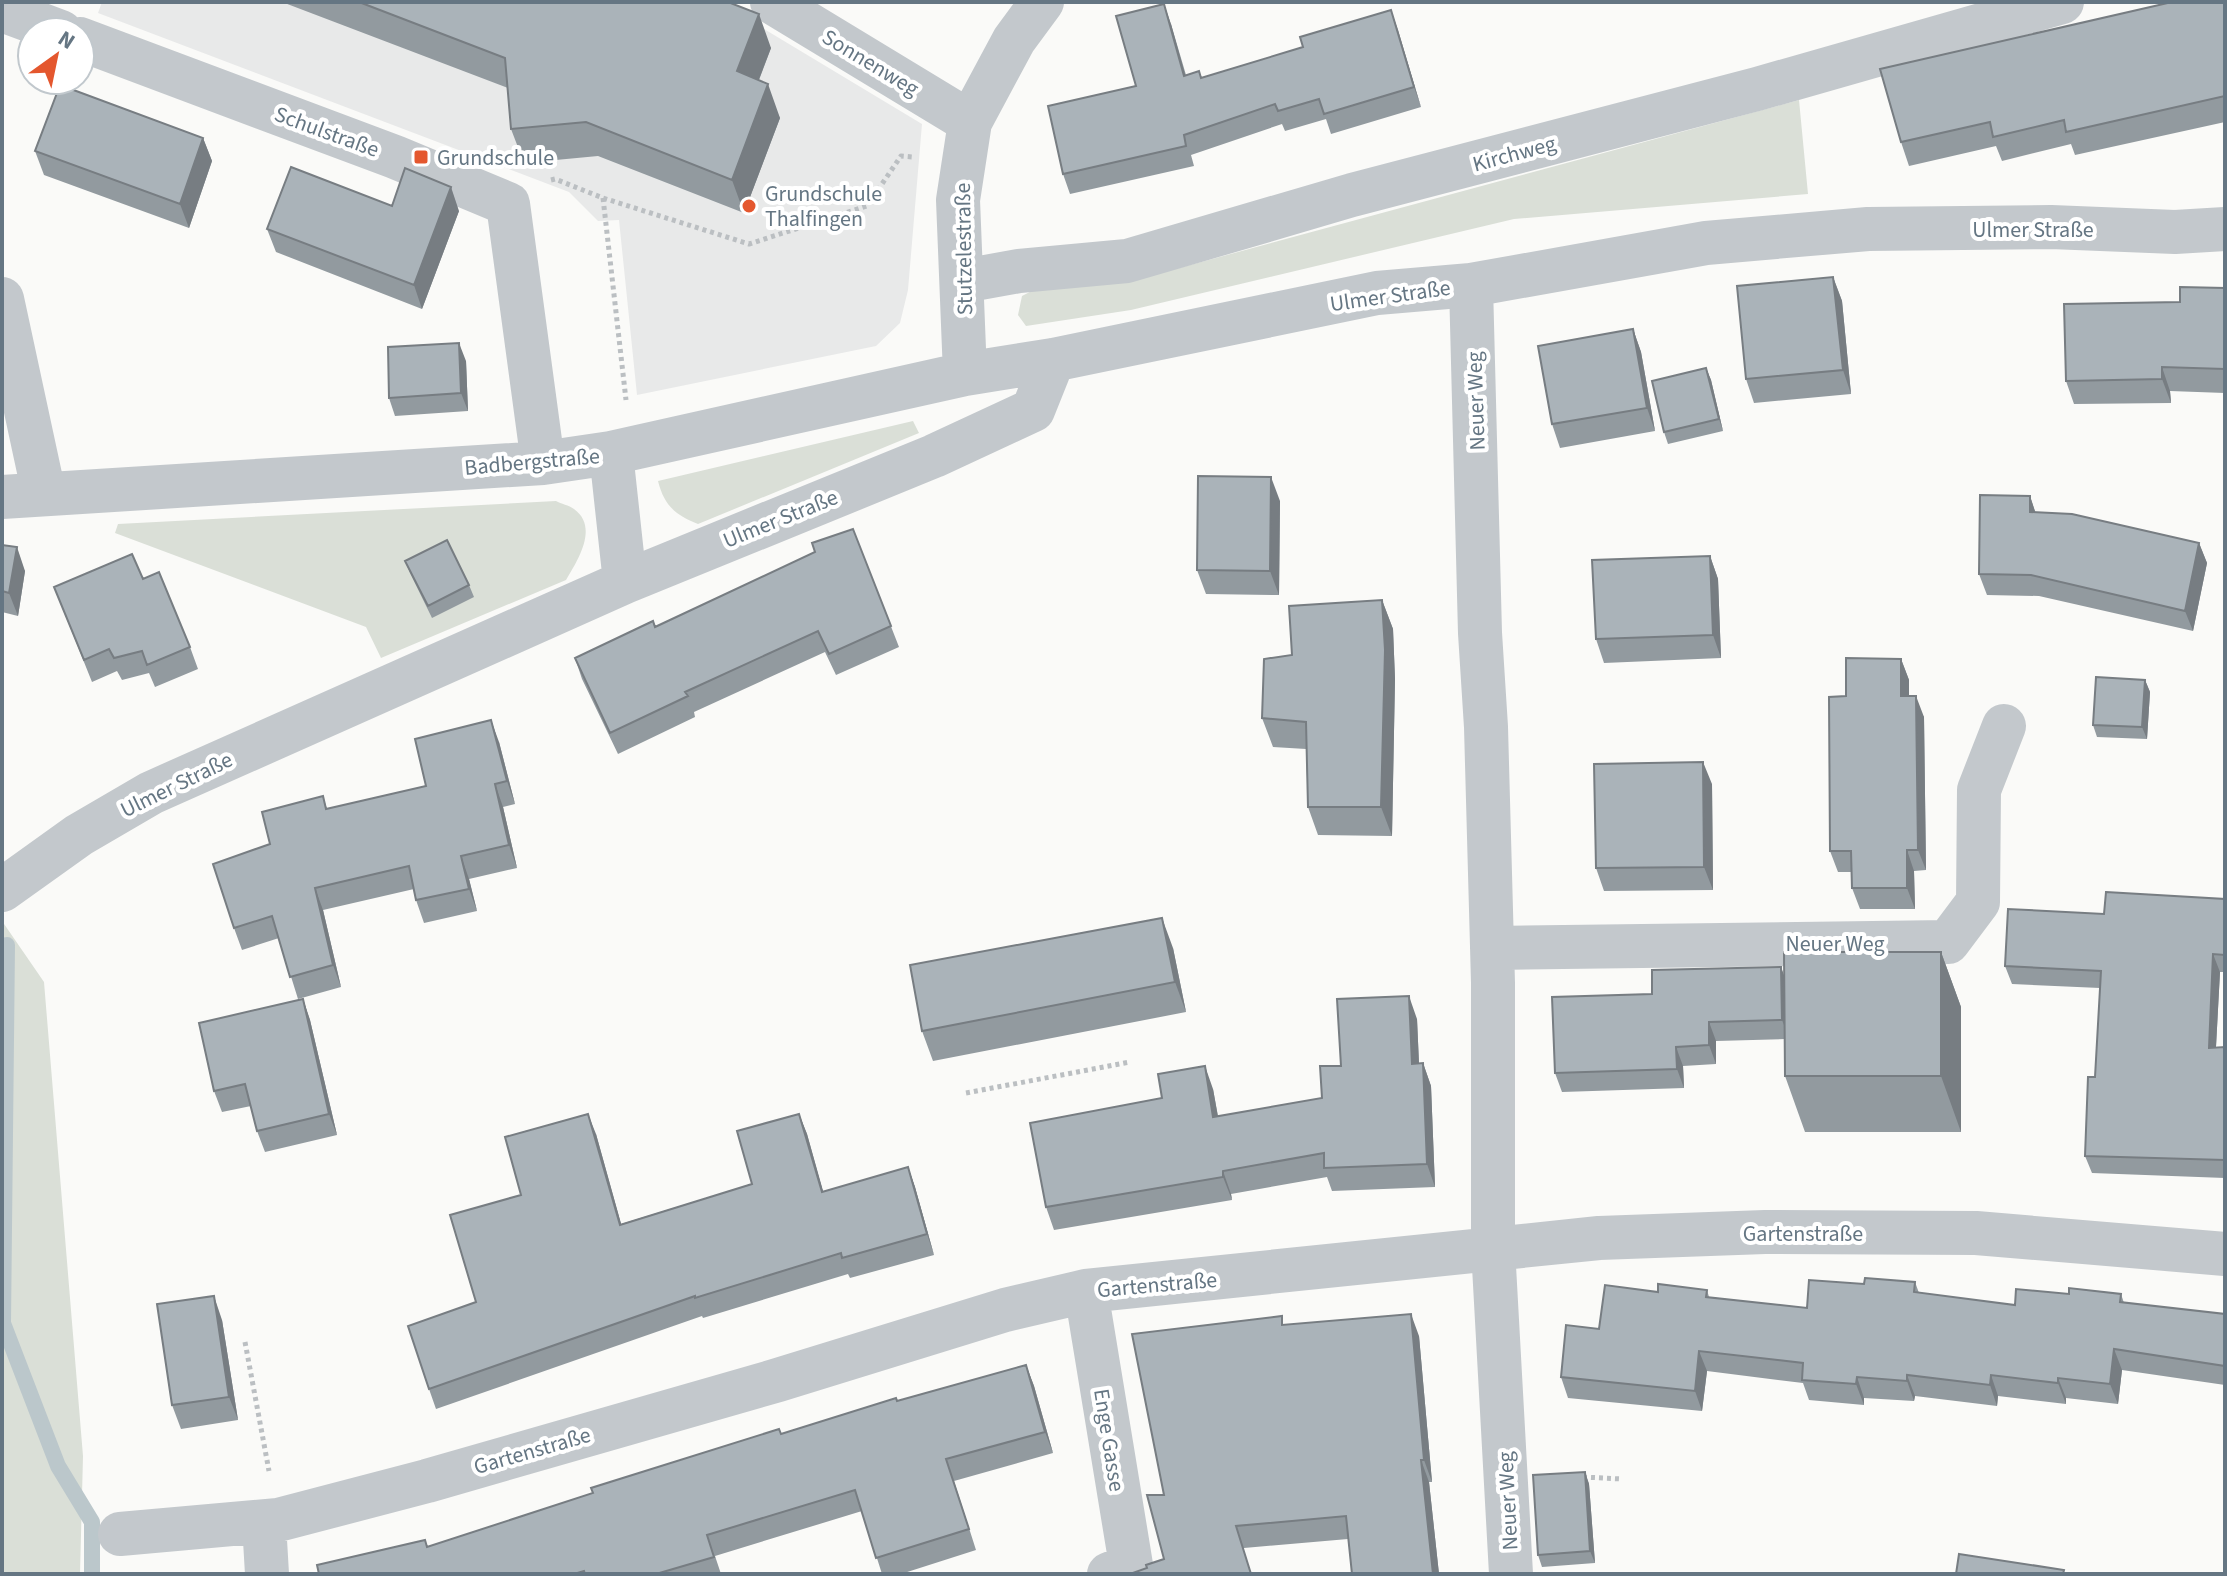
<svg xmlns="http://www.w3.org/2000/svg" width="2227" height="1576" font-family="'Source Sans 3',sans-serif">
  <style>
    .built { fill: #e8e9e9 }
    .green { fill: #dadfd7 }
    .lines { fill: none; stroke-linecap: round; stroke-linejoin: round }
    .stream { stroke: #bbc7cb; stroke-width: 16 }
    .path { stroke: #bbbfc2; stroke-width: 5; stroke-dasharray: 4 4; stroke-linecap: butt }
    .minor { stroke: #c3c8cc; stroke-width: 44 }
    .wall { fill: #929a9f }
    .shaded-wall { fill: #777d82 }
    .building { fill: #aab3b9; stroke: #777d82; stroke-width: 2 }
    .poi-dot { fill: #e4572e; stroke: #fff; stroke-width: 3 }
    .labels { text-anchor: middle; stroke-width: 8; stroke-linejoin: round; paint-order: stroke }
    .street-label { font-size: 22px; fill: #657683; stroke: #fff }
    .poi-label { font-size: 22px; fill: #657683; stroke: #fff; text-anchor: start }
  </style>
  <rect width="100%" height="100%" fill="#fafaf8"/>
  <path class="built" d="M 102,2 L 719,2 L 922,124 L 908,290 L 900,323 L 876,346 L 637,395 L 619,220 L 598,221 L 569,192 L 98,13 Z"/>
  <path class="green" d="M 1799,100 L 1808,194 L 1514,219 L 1131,310 L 1026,326 L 1018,315 L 1022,296 L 1047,283 L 1131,281 Z
    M 913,421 L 919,433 L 698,524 C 675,515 664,505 658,481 Z
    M 556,501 C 561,504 569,505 574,509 C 599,527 578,560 566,580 L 381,658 L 366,627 L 115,533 L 118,524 Z
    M 2,921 L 44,982 L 83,1456 L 80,1574 L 2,1574 Z"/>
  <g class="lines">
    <path class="stream" d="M 7,945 L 3,1323 L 58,1466 L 92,1522 L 92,1574"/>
    <path class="path" d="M 551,180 L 555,179 L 603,198 L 749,244 L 867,206 L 901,156 L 913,157
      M 603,198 L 626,400
      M 966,1093 L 1130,1062
      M 245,1342 L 269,1471
      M 1583,1477 L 1622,1479"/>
    <path class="minor" d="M 772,2 L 970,122
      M 2,10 L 61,32
      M 80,39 L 395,157 L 508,204 L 543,463
      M 963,281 L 1019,271 L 1127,261 L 1352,195 L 1757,89 L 2062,2
      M 1471,285 L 1480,633 L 1486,727 L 1493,983 L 1493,1248 L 1511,1574
      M 2,299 L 44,494
      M 965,374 L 958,200 L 970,122 L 1014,40 L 1042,2
      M 611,453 L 625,582
      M 2,497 L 543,463 L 611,453 L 965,374 L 1053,360 L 1377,293 L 1471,285 L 1706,243 L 1868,229 L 2051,227 L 2175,232 L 2225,229
      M 2,890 L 79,835 L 151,793 L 625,582 L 934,456 L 1033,410 L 1053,360
      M 1492,948 L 1948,942 L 1978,902 L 1979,790 L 2004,726
      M 1086,1291 L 1131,1565 L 1109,1574
      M 264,1523 L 267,1574
      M 120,1534 L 278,1520 L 427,1481 L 778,1380 L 1005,1310 L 1086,1291 L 1599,1238 L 1765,1232 L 1976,1233 L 2225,1254"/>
  </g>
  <path class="wall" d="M 282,2 L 728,2 L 771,48 L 759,80 L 780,118 L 744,213 L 598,156 L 524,163 L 511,129 L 508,88 Z
    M 2225,2 L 2225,122 L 2075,155 L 2071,144 L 2002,161 L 1996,146 L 1909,166 L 1901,142 Z
    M 1391,10 L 1421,107 L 1331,134 L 1326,119 L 1285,131 L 1282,124 L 1191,155 L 1194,166 L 1070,194 L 1063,174 L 1136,86 L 1171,24 L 1186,75 L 1202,78 L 1303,47 Z
    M 203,138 L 212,161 L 189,228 L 44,175 L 35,151 Z
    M 392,206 L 459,211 L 422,309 L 276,252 L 267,229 Z
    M 1833,277 L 1842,301 L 1851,394 L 1754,403 L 1746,379 Z
    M 2225,288 L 2225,393 L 2170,391 L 2171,403 L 2074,404 L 2066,381 L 2180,302 Z
    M 1633,329 L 1641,352 L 1655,431 L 1560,448 L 1552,424 Z
    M 466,361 L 468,411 L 395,416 L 389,398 Z
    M 1706,368 L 1711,380 L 1723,431 L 1668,444 L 1664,432 Z
    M 2030,496 L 2035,512 L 2199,543 L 2207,563 L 2193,631 L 2039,596 L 1987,595 L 1979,574 Z
    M 1280,501 L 1279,595 L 1206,594 L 1197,570 Z
    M 853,529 L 899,647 L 836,675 L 825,652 L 694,712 L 695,717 L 618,754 L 582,679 L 575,658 L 655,627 L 815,552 Z
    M 2,545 L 25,571 L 18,616 L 2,612 Z
    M 1710,556 L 1718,579 L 1721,658 L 1604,663 L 1596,639 Z
    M 405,561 L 469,585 L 474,597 L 432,618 L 410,573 Z
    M 143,579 L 190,647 L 198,669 L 155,687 L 149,673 L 122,680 L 117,671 L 92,682 L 54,587 Z
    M 1382,600 L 1393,629 L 1395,679 L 1392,836 L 1318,835 L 1308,807 L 1306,749 L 1273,747 L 1262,718 L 1292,655 Z
    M 1901,659 L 1909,680 L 1909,696 L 1924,717 L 1926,870 L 1914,871 L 1915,909 L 1860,909 L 1852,888 L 1852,872 L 1838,872 L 1830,851 L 1846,696 Z
    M 2145,680 L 2150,692 L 2147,739 L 2097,737 L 2093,725 Z
    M 499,742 L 515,804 L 503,807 L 517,868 L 469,879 L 477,911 L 424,923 L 416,900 L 414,889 L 323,910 L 341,987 L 298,999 L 279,938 L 242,950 L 234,928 L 270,844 L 323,796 L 327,809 L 426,786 Z
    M 1712,784 L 1713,890 L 1604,891 L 1596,868 Z
    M 2225,899 L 2225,972 L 2220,972 L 2216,1047 L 2225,1047 L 2225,1178 L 2092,1173 L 2085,1156 L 2095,1077 L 2100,988 L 2012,984 L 2005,966 L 2104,914 Z
    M 1173,948 L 1186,1012 L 933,1061 L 922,1031 Z
    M 1941,952 L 1961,1007 L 1961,1132 L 1805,1132 L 1785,1076 L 1785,1039 L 1716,1041 L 1716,1064 L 1683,1066 L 1684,1088 L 1562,1092 L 1555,1073 L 1652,994 L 1781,967 L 1784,977 Z
    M 303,999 L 310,1020 L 337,1135 L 265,1152 L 257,1131 L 251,1106 L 222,1112 L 214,1091 Z
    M 1417,1019 L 1419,1063 L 1423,1063 L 1431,1086 L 1435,1187 L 1332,1191 L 1327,1177 L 1231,1194 L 1232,1200 L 1054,1230 L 1046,1207 L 1213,1089 L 1218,1116 L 1322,1098 Z
    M 799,1114 L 807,1134 L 823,1192 L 908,1167 L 915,1187 L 934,1255 L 850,1278 L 848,1274 L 703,1318 L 702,1316 L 436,1409 L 429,1389 L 476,1302 L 521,1195 L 596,1134 L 621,1224 L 752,1184 Z
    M 1915,1282 L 1919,1293 L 2015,1305 L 2069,1294 L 2121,1294 L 2124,1303 L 2225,1314 L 2225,1385 L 2122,1370 L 2118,1404 L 2066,1398 L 2066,1404 L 1998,1396 L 1997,1406 L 1915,1396 L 1914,1401 L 1864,1398 L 1864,1405 L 1809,1400 L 1803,1383 L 1707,1371 L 1702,1411 L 1568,1398 L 1561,1377 L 1599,1329 L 1658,1292 L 1707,1290 L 1709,1297 L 1807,1308 L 1864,1284 Z
    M 222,1320 L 238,1420 L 181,1429 L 172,1405 Z
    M 1285,1325 L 1419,1336 L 1432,1482 L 1429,1482 L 1439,1574 L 1352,1574 L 1348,1539 L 1244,1548 L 1147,1568 L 1164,1559 L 1164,1495 Z
    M 1026,1365 L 1034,1386 L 1053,1453 L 954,1481 L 976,1550 L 901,1574 L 882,1574 L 862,1511 L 715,1556 L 721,1574 L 319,1574 L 428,1547 L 781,1434 Z
    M 1585,1472 L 1589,1484 L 1595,1563 L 1542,1567 L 1538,1555 Z"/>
  <path class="shaded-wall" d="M 1164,4 L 1171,24 L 1191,96 L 1184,76 Z
    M 1391,10 L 1398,30 L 1421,107 L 1414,87 Z
    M 759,14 L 771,48 L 749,105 L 737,71 Z
    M 768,84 L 780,118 L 744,213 L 732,180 Z
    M 203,138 L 212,161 L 189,228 L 180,204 Z
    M 451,187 L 459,211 L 422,309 L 414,285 Z
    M 1833,277 L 1842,301 L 1851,394 L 1843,370 Z
    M 1633,329 L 1641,352 L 1655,431 L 1647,408 Z
    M 459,343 L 466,361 L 468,411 L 461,393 Z
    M 2162,367 L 2170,391 L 2171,403 L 2162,379 Z
    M 1706,368 L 1711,380 L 1723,431 L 1719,419 Z
    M 1271,477 L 1280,501 L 1279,595 L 1270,571 Z
    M 2030,496 L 2037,517 L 2030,512 Z
    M 2199,543 L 2207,563 L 2193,631 L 2185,611 Z
    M 17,547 L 25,571 L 18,616 L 9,593 Z
    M 1710,556 L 1718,579 L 1721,658 L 1713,635 Z
    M 1382,600 L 1393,629 L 1395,679 L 1392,836 L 1381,807 Z
    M 1901,659 L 1909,680 L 1909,717 L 1901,696 Z
    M 2145,680 L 2150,692 L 2147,739 L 2142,727 Z
    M 1916,696 L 1924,717 L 1926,870 L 1918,850 Z
    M 491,720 L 499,742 L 515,804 L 507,781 Z
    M 1703,762 L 1712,784 L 1713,890 L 1704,867 Z
    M 495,784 L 503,807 L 517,868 L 509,845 Z
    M 1907,850 L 1914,871 L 1915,909 L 1907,888 Z
    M 461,856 L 469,879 L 477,911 L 469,889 Z
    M 315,888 L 323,910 L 341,987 L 333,965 Z
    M 1162,918 L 1173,948 L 1186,1012 L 1175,982 Z
    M 1941,952 L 1961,1007 L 1961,1132 L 1941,1076 Z
    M 2213,954 L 2220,972 L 2215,1065 L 2209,1048 Z
    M 1781,967 L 1788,986 L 1789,1038 L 1782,1020 Z
    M 1409,996 L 1417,1019 L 1420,1087 L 1412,1064 Z
    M 303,999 L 310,1020 L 337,1135 L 329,1114 Z
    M 1709,1022 L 1716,1041 L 1716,1064 L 1709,1045 Z
    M 1676,1047 L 1683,1066 L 1684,1088 L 1677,1069 Z
    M 1423,1063 L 1431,1086 L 1435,1187 L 1427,1164 Z
    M 1205,1066 L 1213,1089 L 1222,1140 L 1213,1117 Z
    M 588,1114 L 596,1134 L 627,1245 L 620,1225 Z
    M 799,1114 L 807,1134 L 829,1212 L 822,1192 Z
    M 908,1167 L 915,1187 L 934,1255 L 927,1234 Z
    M 1223,1171 L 1231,1194 L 1232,1200 L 1223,1177 Z
    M 214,1296 L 222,1320 L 238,1420 L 229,1397 Z
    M 1411,1314 L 1419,1336 L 1432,1482 L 1424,1460 Z
    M 2114,1349 L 2122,1370 L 2118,1404 L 2110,1384 Z
    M 1699,1351 L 1707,1371 L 1702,1411 L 1695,1391 Z
    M 1026,1365 L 1034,1386 L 1053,1453 L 1045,1432 Z
    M 1907,1375 L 1915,1396 L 1914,1401 L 1907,1381 Z
    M 1991,1375 L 1998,1396 L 1997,1406 L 1990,1385 Z
    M 1857,1377 L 1864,1398 L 1864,1405 L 1856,1384 Z
    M 2058,1378 L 2066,1398 L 2066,1404 L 2058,1383 Z
    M 1421,1460 L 1429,1482 L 1439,1574 L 1433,1574 Z
    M 1585,1472 L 1589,1484 L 1595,1563 L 1590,1551 Z"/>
  <path class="building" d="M 359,2 L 728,2 L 759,14 L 737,71 L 768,84 L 732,180 L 586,122 L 511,129 L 505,58 Z
    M 2172,2 L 2225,2 L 2225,96 L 2066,132 L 2064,120 L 1993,137 L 1990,122 L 1901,142 L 1880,69 Z
    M 1164,4 L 1184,76 L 1199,71 L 1201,78 L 1303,47 L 1300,37 L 1391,10 L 1414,87 L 1324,114 L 1319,99 L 1278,111 L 1275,104 L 1184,135 L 1186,146 L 1063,174 L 1048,106 L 1136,86 L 1116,16 Z
    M 60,85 L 203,138 L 180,204 L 35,151 Z
    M 291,167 L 392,206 L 405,168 L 451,187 L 414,285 L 267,229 Z
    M 1833,277 L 1843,370 L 1746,379 L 1737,286 Z
    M 2180,287 L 2225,288 L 2225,369 L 2162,367 L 2162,379 L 2066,381 L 2064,304 L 2180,302 Z
    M 1633,329 L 1647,408 L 1552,424 L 1538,346 Z
    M 459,343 L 461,393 L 389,398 L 388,347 Z
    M 1706,368 L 1719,419 L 1664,432 L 1652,381 Z
    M 1198,476 L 1271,477 L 1270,571 L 1197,570 Z
    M 1980,495 L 2030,496 L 2030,512 L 2072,514 L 2199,543 L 2185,611 L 2031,575 L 1979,574 Z
    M 853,529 L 891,626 L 829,654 L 818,631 L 685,692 L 688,696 L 610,733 L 575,658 L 653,621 L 655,627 L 815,552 L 812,543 Z
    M 447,540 L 469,585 L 428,606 L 405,561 Z
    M 2,545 L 17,547 L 9,593 L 2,591 Z
    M 132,554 L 143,579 L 159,572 L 190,647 L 147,665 L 142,651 L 114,658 L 109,649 L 84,660 L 54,587 Z
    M 1710,556 L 1713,635 L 1596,639 L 1592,560 Z
    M 1382,600 L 1385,650 L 1381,807 L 1308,807 L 1306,722 L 1262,718 L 1264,659 L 1292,655 L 1289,606 Z
    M 1846,658 L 1901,659 L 1901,696 L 1916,696 L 1918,850 L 1907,850 L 1907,888 L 1852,888 L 1851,851 L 1830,851 L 1829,697 L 1846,696 Z
    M 2096,677 L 2145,680 L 2142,727 L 2093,725 Z
    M 491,720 L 507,781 L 495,784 L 509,845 L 461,856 L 469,889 L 416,900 L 409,866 L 315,888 L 333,965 L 290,977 L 272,916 L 234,928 L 213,864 L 270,844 L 262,812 L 323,796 L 326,809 L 426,786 L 415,739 Z
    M 1703,762 L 1704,867 L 1596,868 L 1594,764 Z
    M 2106,892 L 2225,899 L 2225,955 L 2213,954 L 2209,1048 L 2225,1047 L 2225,1160 L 2085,1156 L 2088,1077 L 2095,1077 L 2101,971 L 2005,966 L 2008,909 L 2104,914 Z
    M 1162,918 L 1175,982 L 922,1031 L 910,965 Z
    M 1784,952 L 1941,952 L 1941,1076 L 1785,1076 Z
    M 1781,967 L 1782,1020 L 1709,1022 L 1709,1045 L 1676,1047 L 1677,1069 L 1555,1073 L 1552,997 L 1652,994 L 1652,970 Z
    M 1409,996 L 1412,1064 L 1423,1063 L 1427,1164 L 1324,1168 L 1324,1153 L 1223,1171 L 1223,1177 L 1046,1207 L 1030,1123 L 1162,1098 L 1158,1074 L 1205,1066 L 1213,1117 L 1322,1098 L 1320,1066 L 1341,1066 L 1337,999 Z
    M 303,999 L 329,1114 L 257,1131 L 245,1084 L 214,1091 L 199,1023 Z
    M 588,1114 L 620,1225 L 752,1184 L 737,1131 L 799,1114 L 822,1192 L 908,1167 L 927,1234 L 842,1258 L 841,1253 L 695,1298 L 695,1296 L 429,1389 L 408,1326 L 476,1302 L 450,1215 L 521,1195 L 505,1137 Z
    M 1865,1278 L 1915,1282 L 1914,1292 L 2015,1305 L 2016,1289 L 2069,1294 L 2069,1288 L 2121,1294 L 2120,1302 L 2225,1314 L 2225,1366 L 2114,1349 L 2110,1384 L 2058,1378 L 2058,1383 L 1991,1375 L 1990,1385 L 1907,1375 L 1907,1381 L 1857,1377 L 1856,1384 L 1802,1380 L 1803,1363 L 1699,1351 L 1695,1391 L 1561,1377 L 1566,1325 L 1599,1329 L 1605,1285 L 1658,1292 L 1658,1284 L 1707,1290 L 1706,1297 L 1807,1308 L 1809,1280 L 1864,1284 Z
    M 214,1296 L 229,1397 L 172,1405 L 157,1304 Z
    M 1411,1314 L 1424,1460 L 1421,1460 L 1433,1574 L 1352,1574 L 1346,1516 L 1236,1526 L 1251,1574 L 1130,1574 L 1147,1568 L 1146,1565 L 1164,1559 L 1147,1495 L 1164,1495 L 1132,1334 L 1282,1316 L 1282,1325 Z
    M 1026,1365 L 1045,1432 L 946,1459 L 969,1529 L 876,1558 L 855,1490 L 707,1535 L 714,1557 L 656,1574 L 585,1574 L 584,1571 L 574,1574 L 319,1574 L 317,1565 L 425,1540 L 427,1547 L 593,1493 L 591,1488 L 779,1429 L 781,1434 L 896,1398 L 897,1401 Z
    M 1585,1472 L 1590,1551 L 1538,1555 L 1533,1475 Z
    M 1959,1554 L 2064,1570 L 2063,1574 L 1956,1574 Z"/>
  <g class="poi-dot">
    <rect x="413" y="149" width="16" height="16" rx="4"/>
    <circle cx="749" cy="206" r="8"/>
  </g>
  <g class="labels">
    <g class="street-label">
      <text transform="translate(871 62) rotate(31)" y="8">Sonnenweg</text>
      <text transform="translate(327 131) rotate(20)" y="8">Schulstraße</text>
      <text transform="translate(1514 153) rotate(-15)" y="8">Kirchweg</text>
      <text x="2033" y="237">Ulmer Straße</text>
      <text transform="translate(963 249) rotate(-91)" y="8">Stutzelestraße</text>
      <text transform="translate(1390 295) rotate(-8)" y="8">Ulmer Straße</text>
      <text transform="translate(1475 401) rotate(-92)" y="8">Neuer Weg</text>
      <text transform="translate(532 461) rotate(-5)" y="8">Badbergstraße</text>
      <text transform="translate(780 518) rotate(-22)" y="8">Ulmer Straße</text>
      <text transform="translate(176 784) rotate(-26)" y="8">Ulmer Straße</text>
      <text x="1835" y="951">Neuer Weg</text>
      <text x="1803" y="1241">Gartenstraße</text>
      <text transform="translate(1157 1284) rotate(-5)" y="8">Gartenstraße</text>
      <text transform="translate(1110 1440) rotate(81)" y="8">Enge Gasse</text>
      <text transform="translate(532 1450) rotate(-16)" y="8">Gartenstraße</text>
      <text transform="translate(1507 1501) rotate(-93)" y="8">Neuer Weg</text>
    </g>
    <g class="poi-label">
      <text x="437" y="165">Grundschule</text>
      <text x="765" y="201">Grundschule<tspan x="765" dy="25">Thalfingen</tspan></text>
    </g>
  </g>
  <rect width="2227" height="1576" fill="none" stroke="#657683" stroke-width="8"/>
  <g transform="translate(56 56) rotate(33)"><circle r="38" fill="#ffffff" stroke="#c1c8cd" stroke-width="2"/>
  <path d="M0-6L14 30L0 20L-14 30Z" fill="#e4572e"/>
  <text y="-12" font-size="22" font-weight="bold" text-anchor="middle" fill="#657683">N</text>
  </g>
</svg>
